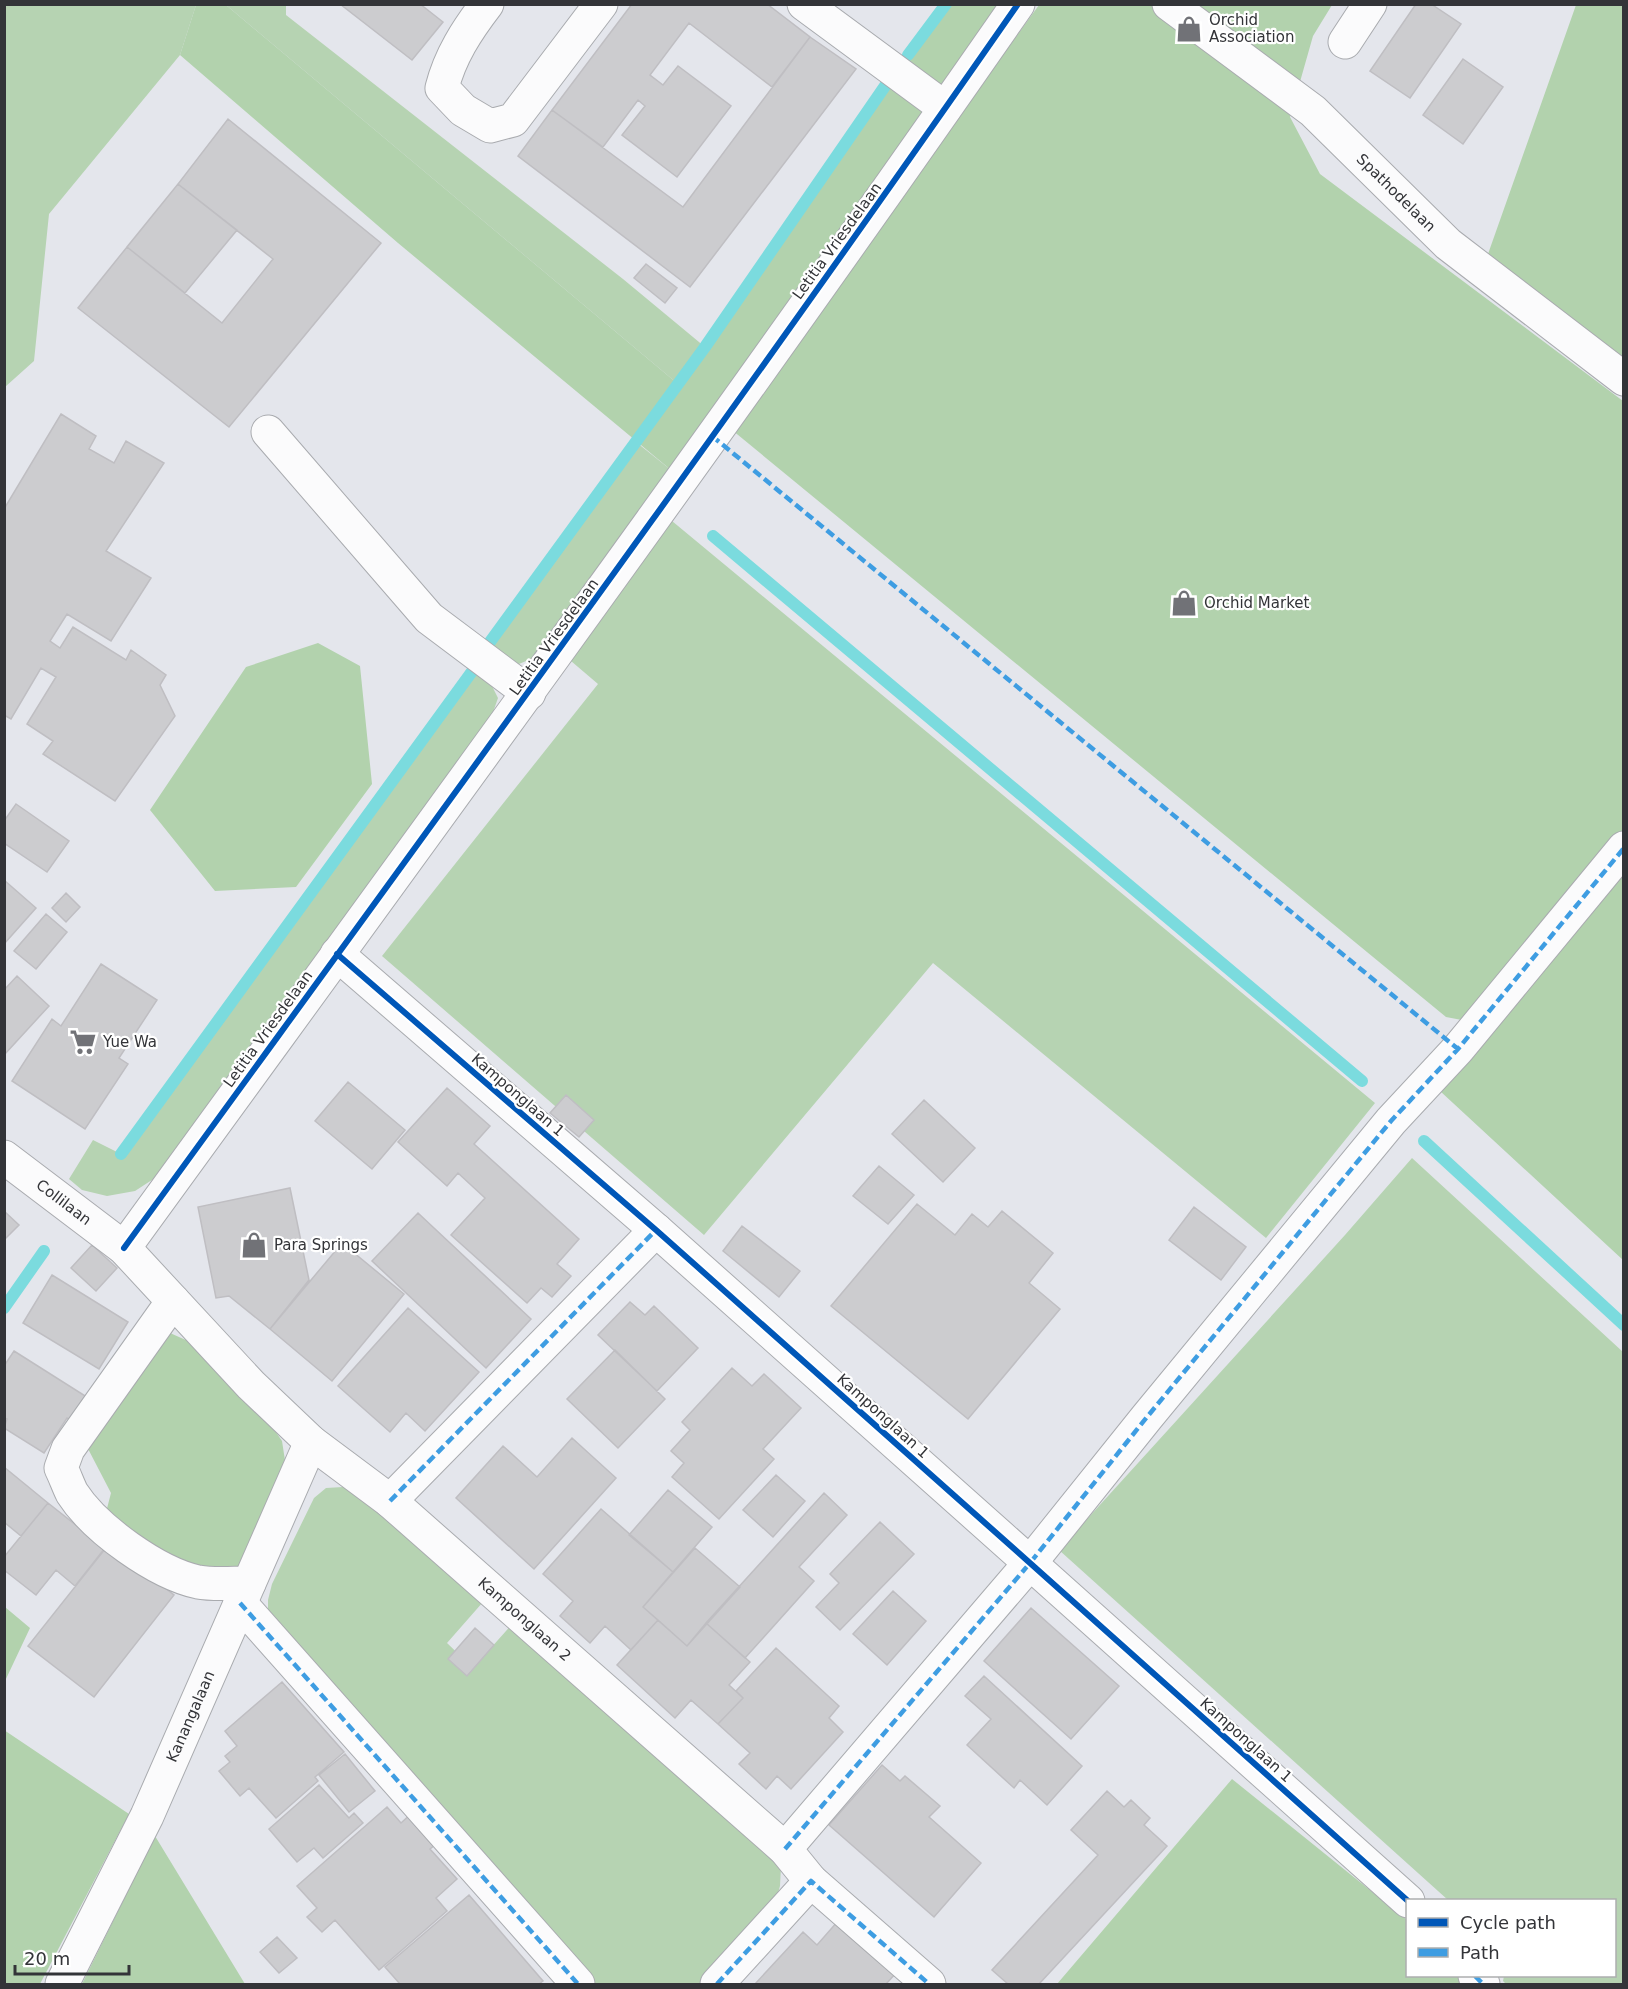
<svg xmlns="http://www.w3.org/2000/svg" width="1628" height="1989" font-family="'DejaVu Sans',sans-serif">
  <style>
    .green { fill: #b6d3b2 }
    .forest { fill: #b2d2ad }
    .lines { fill: none; stroke-linecap: round; stroke-linejoin: round }
    .stream { stroke: #7bdbde; stroke-width: 12 }
    .building { fill: #cccccf; stroke: #bfbec2; stroke-width: 1.5 }
    .minor-casing { stroke: #a9abaf; stroke-width: 35 }
    .minor { stroke: #fbfbfc; stroke-width: 33 }
    .quiet { stroke: #3e9de2; stroke-width: 4.5; stroke-dasharray: 9 4.5; stroke-linecap: butt }
    .cycleway-casing { stroke: #fff; stroke-width: 10 }
    .cycleway { stroke: #0057b8; stroke-width: 6 }
    .labels { text-anchor: middle; stroke-width: 4.5; stroke-linejoin: round; paint-order: stroke }
    .poi-label { font-size: 15px; fill: #333438; stroke: #fff; text-anchor: start }
    .street-label { font-size: 15px; fill: #333438; stroke: #fff }
  </style>
  <rect width="100%" height="100%" fill="#e4e6ec"/>
  <path class="green" d="M 5,5 L 196,5 L 180,55 L 49,214 L 34,361 L 5,387 Z
    M 226,5 L 286,5 L 286,15 L 623,279 L 705,347 L 678,384 Z
    M 636,442 L 671,470 L 531,659 L 514,666 L 487,646 Z
    M 672,521 L 1375,1103 L 1266,1238 L 933,963 L 704,1235 L 382,956 L 598,684 L 571,661 Z
    M 476,666 L 490,682 L 498,698 L 491,718 L 158,1176 L 135,1191 L 107,1196 L 82,1190 L 69,1179 L 93,1140 L 121,1154 Z
    M 1412,1158 L 1623,1352 L 1623,1984 L 1506,1984 L 1503,1981 L 1504,1976 L 1614,1976 L 1614,1900 L 1448,1900 L 1059,1550 L 1345,1235 Z
    M 343,1487 L 367,1498 L 483,1602 L 447,1643 L 473,1668 L 513,1623 L 781,1866 L 780,1886 L 775,1904 L 701,1984 L 592,1984 L 268,1614 L 268,1600 L 272,1584 L 314,1498 L 326,1488 Z"/>
  <path class="forest" d="M 196,5 L 226,5 L 678,384 L 948,5 L 998,5 L 671,470 L 398,243 L 180,55 Z
    M 1039,5 L 1332,5 L 1313,36 L 1290,117 L 1320,174 L 1623,401 L 1623,830 L 1467,1021 L 1446,1017 L 732,430 Z
    M 1576,5 L 1623,5 L 1623,359 L 1488,254 Z
    M 318,643 L 360,666 L 372,784 L 296,887 L 215,891 L 150,810 L 246,667 Z
    M 1623,866 L 1623,1260 L 1440,1091 Z
    M 170,1333 L 188,1341 L 269,1422 L 282,1441 L 286,1467 L 238,1569 L 204,1577 L 104,1520 L 111,1493 L 85,1443 Z
    M 5,1607 L 30,1628 L 5,1681 Z
    M 4,1730 L 129,1814 L 40,1984 L 5,1984 Z
    M 1232,1779 L 1407,1920 L 1408,1976 L 1463,1976 L 1471,1984 L 1057,1984 Z
    M 155,1836 L 245,1984 L 82,1984 Z"/>
  <g class="lines">
    <path class="stream" d="M 908,55 L 946,4
      M 713,536 L 1362,1081
      M 487,646 L 705,347 L 885,86
      M 1424,1141 L 1624,1325
      M 121,1154 L 476,666
      M 4,1308 L 44,1251"/>
  </g>
  <path class="building" d="M 340,4 L 420,4 L 443,22 L 412,60 Z
    M 632,4 L 767,4 L 810,37 L 772,87 L 689,23 L 650,75 L 663,85 L 678,66 L 731,106 L 677,177 L 622,135 L 645,106 L 638,100 L 603,147 L 552,110 Z
    M 1416,4 L 1431,4 L 1461,24 L 1410,98 L 1370,71 Z
    M 810,37 L 856,69 L 690,287 L 518,156 L 552,110 L 683,207 Z
    M 1463,59 L 1503,87 L 1463,144 L 1423,115 Z
    M 228,119 L 381,243 L 229,427 L 78,308 L 127,247 L 222,323 L 273,259 L 178,184 Z
    M 178,184 L 237,230 L 185,293 L 127,247 Z
    M 646,264 L 677,288 L 665,303 L 634,278 Z
    M 61,414 L 96,436 L 89,449 L 114,463 L 126,441 L 164,463 L 106,551 L 151,578 L 111,641 L 67,614 L 50,641 L 60,648 L 73,627 L 126,660 L 131,650 L 166,675 L 160,685 L 175,716 L 115,801 L 43,754 L 53,741 L 27,724 L 56,677 L 41,668 L 11,719 L 4,715 L 4,509 Z
    M 16,804 L 69,841 L 47,872 L 4,843 L 4,821 Z
    M 4,880 L 36,908 L 4,944 Z
    M 66,893 L 80,907 L 66,922 L 52,908 Z
    M 46,914 L 67,932 L 36,969 L 14,951 Z
    M 101,964 L 157,1000 L 119,1058 L 128,1064 L 85,1129 L 12,1081 L 52,1019 L 61,1026 Z
    M 17,976 L 49,1006 L 4,1055 L 4,990 Z
    M 348,1082 L 405,1130 L 372,1169 L 315,1121 Z
    M 447,1088 L 490,1126 L 474,1144 L 579,1239 L 557,1264 L 571,1276 L 552,1297 L 541,1288 L 527,1303 L 451,1235 L 485,1198 L 458,1173 L 447,1186 L 398,1142 Z
    M 566,1095 L 594,1120 L 579,1137 L 550,1113 Z
    M 924,1100 L 975,1148 L 943,1182 L 892,1134 Z
    M 879,1166 L 914,1195 L 888,1224 L 853,1196 Z
    M 290,1188 L 309,1280 L 270,1329 L 229,1296 L 216,1298 L 198,1207 Z
    M 917,1204 L 955,1235 L 972,1214 L 988,1227 L 1002,1211 L 1053,1253 L 1029,1283 L 1060,1309 L 968,1419 L 831,1306 Z
    M 1194,1207 L 1246,1247 L 1221,1280 L 1169,1240 Z
    M 4,1211 L 19,1225 L 4,1240 Z
    M 418,1213 L 531,1319 L 486,1368 L 372,1261 Z
    M 742,1226 L 800,1271 L 779,1297 L 723,1251 Z
    M 342,1243 L 404,1294 L 332,1381 L 270,1329 Z
    M 92,1245 L 117,1268 L 96,1291 L 71,1268 Z
    M 52,1275 L 128,1322 L 99,1369 L 23,1323 Z
    M 630,1302 L 645,1315 L 654,1306 L 698,1348 L 657,1391 L 598,1335 Z
    M 408,1308 L 479,1372 L 425,1431 L 406,1413 L 390,1432 L 338,1386 Z
    M 615,1350 L 665,1399 L 618,1448 L 567,1399 Z
    M 14,1351 L 90,1399 L 75,1423 L 67,1418 L 44,1453 L 4,1428 L 7,1419 L 4,1418 L 4,1366 Z
    M 732,1368 L 752,1386 L 764,1374 L 801,1408 L 763,1449 L 774,1459 L 719,1519 L 672,1477 L 684,1463 L 671,1451 L 690,1430 L 682,1422 Z
    M 572,1438 L 616,1478 L 534,1569 L 456,1498 L 503,1446 L 537,1477 Z
    M 4,1467 L 48,1503 L 21,1536 L 4,1522 Z
    M 776,1475 L 805,1501 L 773,1537 L 743,1510 Z
    M 668,1490 L 712,1527 L 673,1572 L 629,1535 Z
    M 824,1493 L 847,1515 L 799,1567 L 814,1581 L 745,1658 L 706,1623 Z
    M 48,1503 L 105,1548 L 75,1586 L 56,1570 L 36,1595 L 4,1570 L 4,1557 Z
    M 601,1509 L 673,1572 L 643,1607 L 658,1620 L 631,1650 L 605,1626 L 590,1643 L 560,1616 L 573,1601 L 543,1574 Z
    M 880,1522 L 914,1554 L 840,1630 L 816,1607 L 839,1583 L 830,1574 Z
    M 109,1544 L 174,1595 L 94,1697 L 28,1646 Z
    M 695,1548 L 740,1587 L 687,1646 L 643,1607 Z
    M 893,1591 L 926,1621 L 887,1665 L 853,1634 Z
    M 1031,1608 L 1119,1686 L 1071,1739 L 984,1661 Z
    M 658,1620 L 687,1646 L 706,1623 L 750,1662 L 729,1685 L 743,1698 L 718,1724 L 691,1700 L 675,1718 L 617,1665 Z
    M 475,1628 L 494,1645 L 467,1676 L 448,1659 Z
    M 776,1648 L 839,1706 L 829,1718 L 843,1732 L 791,1789 L 777,1776 L 766,1789 L 739,1764 L 750,1753 L 718,1724 L 743,1698 L 736,1691 Z
    M 984,1676 L 1082,1766 L 1047,1805 L 1020,1780 L 1014,1788 L 967,1745 L 991,1719 L 965,1696 Z
    M 282,1682 L 344,1752 L 315,1777 L 318,1781 L 276,1818 L 249,1788 L 240,1796 L 219,1771 L 230,1762 L 225,1756 L 237,1746 L 225,1731 Z
    M 345,1754 L 375,1791 L 349,1812 L 319,1775 Z
    M 882,1765 L 900,1781 L 905,1776 L 940,1806 L 929,1817 L 981,1863 L 934,1917 L 829,1825 Z
    M 319,1785 L 349,1818 L 354,1813 L 363,1823 L 323,1858 L 314,1848 L 297,1862 L 269,1829 Z
    M 1107,1791 L 1124,1807 L 1131,1800 L 1150,1818 L 1144,1825 L 1167,1846 L 1039,1984 L 1008,1984 L 992,1970 L 1098,1855 L 1071,1830 Z
    M 387,1807 L 401,1823 L 414,1811 L 440,1841 L 430,1849 L 457,1879 L 436,1898 L 447,1911 L 379,1970 L 335,1920 L 322,1932 L 307,1917 L 317,1908 L 297,1886 Z
    M 469,1895 L 543,1981 L 539,1984 L 400,1984 L 385,1967 Z
    M 838,1921 L 896,1973 L 886,1984 L 755,1984 L 803,1932 L 817,1945 Z
    M 277,1937 L 297,1958 L 279,1973 L 260,1952 Z"/>
  <g class="lines">
    <g class="minor-casing">
      <g id="minor">
        <path d="M 487,4 C 467,30 450,56 442,88 L 463,110 L 490,126 L 513,120 L 601,4"/>
        <path d="M 804,4 L 945,108"/>
        <path id="s1" d="M 1169,4 L 1313,111 L 1448,244 L 1624,379"/>
        <path d="M 1345,42 L 1370,4"/>
        <path d="M 268,432 L 429,618 L 529,693"/>
        <path d="M 337,954 L 656,1230 L 1030,1563 L 1408,1901"/>
        <path id="s2" d="M 4,1157 L 124,1248 L 251,1385 L 311,1442 L 390,1501 L 785,1849 L 811,1881 L 929,1984"/>
        <path d="M 124,1248 C 424,835 726,424 1018,4"/>
        <path d="M 173,1301 L 68,1449 L 61,1468 C 65,1476 68,1485 72,1493 C 95,1529 157,1573 198,1582 C 214,1585 233,1583 249,1583"/>
        <path d="M 390,1501 L 656,1230"/>
        <path d="M 240,1603 L 578,1984"/>
        <path d="M 785,1849 L 1030,1563 L 1147,1417 L 1391,1121 L 1458,1049 L 1624,848"/>
        <path d="M 1475,1976 L 1483,1984"/>
        <path id="s3" d="M 62,1984 L 147,1816 L 311,1442"/>
        <path d="M 717,1984 L 811,1881"/>
      </g>
    </g>
    <use href="#minor" class="minor"/>
    <path class="quiet" d="M 712,436 L 1458,1049
      M 390,1501 L 656,1230
      M 240,1603 L 578,1984
      M 785,1849 L 1030,1563 L 1147,1417 L 1391,1121 L 1458,1049 L 1624,848
      M 1475,1976 L 1483,1984
      M 717,1984 L 811,1881 L 929,1984"/>
    <g class="cycleway-casing">
      <path id="cycleway" d="M 337,954 L 656,1230 L 1030,1563 L 1408,1901
        M 124,1248 C 424,835 726,424 1018,4"/>
    </g>
    <use href="#cycleway" class="cycleway"/>
  </g>
  <defs>
    <g id="shop-bare" transform="scale(2.07)"><path d="M-5-2.5h2.3a2.7 3.5 0 0 1 5.4 0H5L5.5 6h-11ZM-1.5-2.5h3a1.5 2.3 0 0 0-3 0Z" fill="#717277" stroke="#fff" stroke-width="2.5" paint-order="stroke"/></g>
    <g id="supermarket-bare" transform="scale(2.07)"><path d="M-6-5.5h2.5l.6 2H6L4.5 2H-2.5L-4.4-4H-6ZM-1.5 3.2a1.3 1.3 0 1 0 .1 0ZM3 3.2a1.3 1.3 0 1 0 .1 0Z" fill="#717277" stroke="#fff" stroke-width="2.5" paint-order="stroke"/></g>
  </defs>
  <g fill-rule="evenodd">
    <use href="#shop-bare" x="1189" y="29"/>
    <use href="#shop-bare" x="1184" y="603"/>
    <use href="#supermarket-bare" x="83" y="1042"/>
    <use href="#shop-bare" x="254" y="1245"/>
  </g>
  <g class="labels">
    <g class="poi-label">
      <text x="1209" y="25">Orchid<tspan x="1209" dy="17">Association</tspan></text>
      <text x="1204" y="608">Orchid Market</text>
      <text x="103" y="1047">Yue Wa</text>
      <text x="274" y="1250">Para Springs</text>
    </g>
    <g class="street-label">
      <text dy="5" stroke="none"><textPath href="#s1" startOffset="296">Spathodelaan</textPath></text>
      <text transform="translate(837 241) rotate(-54)" y="5">Letitia Vriesdelaan</text>
      <text transform="translate(554 637) rotate(-54)" y="5">Letitia Vriesdelaan</text>
      <text transform="translate(268 1029) rotate(-54)" y="5">Letitia Vriesdelaan</text>
      <text transform="translate(518 1095) rotate(41)" y="5">Kamponglaan 1</text>
      <text dy="5" stroke="none"><textPath href="#s2" startOffset="75">Collilaan</textPath></text>
      <text transform="translate(883 1416) rotate(42)" y="5">Kamponglaan 1</text>
      <text dy="5" stroke="none"><textPath href="#s2" startOffset="698">Kamponglaan 2</textPath></text>
      <text dy="5" stroke="none"><textPath href="#s3" startOffset="297">Kanangalaan</textPath></text>
      <text transform="translate(1246 1740) rotate(42)" y="5">Kamponglaan 1</text>
    </g>
  </g>
  <rect width="1628" height="1989" fill="none" stroke="#333438" stroke-width="12"/>
  <rect x="1406" y="1899" width="210" height="78" fill="#ffffff" stroke="#adaeaf" stroke-width="1.5"/>
  <rect x="1418" y="1918" width="30" height="9" fill="#0057b8" stroke="#adaeaf" stroke-width="1.5"/>
  <text x="1460" y="1929" font-size="18" fill="#333438">Cycle path</text>
  <rect x="1418" y="1948" width="30" height="9" fill="#3e9de2" stroke="#adaeaf" stroke-width="1.5"/>
  <text x="1460" y="1959" font-size="18" fill="#333438">Path</text>
  <path d="M15 1965v9h114v-9" fill="none" stroke="#333438" stroke-width="3"/>
  <text x="24" y="1965" font-size="18" fill="#333438" stroke="#ffffff" stroke-width="4.5" paint-order="stroke">20 m</text>
</svg>
